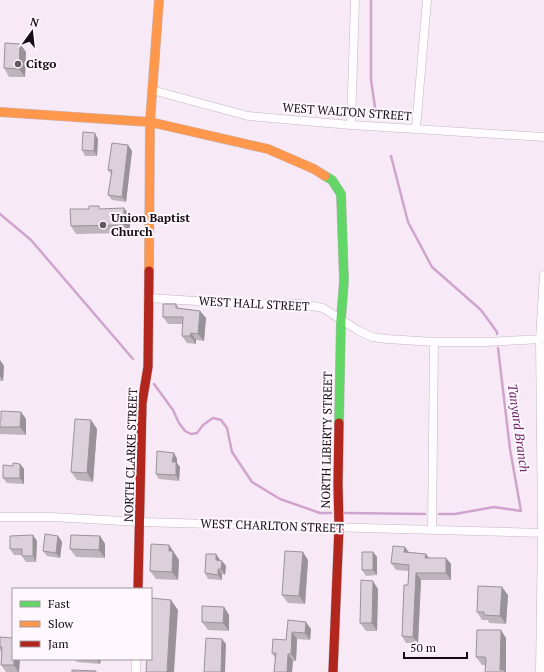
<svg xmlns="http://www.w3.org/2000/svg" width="544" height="672" font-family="'PT Serif',serif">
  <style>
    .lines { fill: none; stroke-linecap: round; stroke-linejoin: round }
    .stream { stroke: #d1a4cd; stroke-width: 2.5 }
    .street-casing { stroke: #c3b7c1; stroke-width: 9 }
    .fast-casing { stroke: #c3b7c1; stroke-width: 10 }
    .slow-casing { stroke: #c3b7c1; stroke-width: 10 }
    .jam-casing { stroke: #c3b7c1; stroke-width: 10 }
    .street { stroke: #fefcfe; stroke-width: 8 }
    .fast { stroke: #63d668; stroke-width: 9 }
    .slow { stroke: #ff974d; stroke-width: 9 }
    .jam { stroke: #b3261e; stroke-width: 9 }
    .wall { fill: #bdb4bc }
    .shaded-wall { fill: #9a9299 }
    .building { fill: #dcd1db; stroke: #9a9299 }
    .poi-dot { fill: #645963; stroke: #fef8fe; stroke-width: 1.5 }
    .labels { text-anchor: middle; stroke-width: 4; stroke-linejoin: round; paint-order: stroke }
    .poi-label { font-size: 12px; font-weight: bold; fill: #150b14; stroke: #fef8fe; text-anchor: start }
    .street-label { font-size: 12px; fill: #150b14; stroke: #fef8fe }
    .water-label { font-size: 13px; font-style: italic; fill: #6d2569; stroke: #fef8fe }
  </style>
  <rect width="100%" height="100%" fill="#f7eaf6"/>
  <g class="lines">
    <path class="stream" d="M 371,0 L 371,80 L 376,114
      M 391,156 L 408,222 L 432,267 L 481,310 L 497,332 L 497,334
      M 0,214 L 31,240 L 133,359
      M 154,384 L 173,410 L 179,423 L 185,431 L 191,434 L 197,433 L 203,425 L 213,418 L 221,420 L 227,428 L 232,452 L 252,482 L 280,499 L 320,513 L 331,513
      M 345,513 L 425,514
      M 439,514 L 455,514 L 494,507 L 521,511 L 510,449 L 498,348"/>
    <g class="street-casing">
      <path id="street" d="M 152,90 L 248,116 L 351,125 L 544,137
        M 351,125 L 355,0
        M 416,128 L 427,0
        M 148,298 L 230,303 L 301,304 L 323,308 L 359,331 L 372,337 L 387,339 L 434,342 L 486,342 L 544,339
        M 0,517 L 52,517 L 140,522 L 544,533
        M 432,530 L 434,342
        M 136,672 L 136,659
        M 540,672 L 542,533 L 540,339 L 544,275"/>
    </g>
    <g class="fast-casing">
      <path id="fast" d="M 325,176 L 332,180 L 341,194 L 344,281 L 341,319 L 339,423"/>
    </g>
    <g class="slow-casing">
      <path id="slow" d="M 0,112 L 150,122 L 268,149 L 314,169 L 325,176
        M 149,271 L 150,122 L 159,0"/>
    </g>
    <g class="jam-casing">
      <path id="jam" d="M 138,589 L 142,403 L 148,367 L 149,271
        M 333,672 L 339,527 L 338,484 L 339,423"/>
    </g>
    <use href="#street" class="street"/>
    <use href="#fast" class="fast"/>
    <use href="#slow" class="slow"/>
    <use href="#jam" class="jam"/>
  </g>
  <path class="wall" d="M 20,44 L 26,52 L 25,77 L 9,77 L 4,68 Z
    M 98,139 L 97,156 L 85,156 L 82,150 Z
    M 128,145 L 132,151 L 126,202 L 112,200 L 108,195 L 111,174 L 108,170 Z
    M 101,209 L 130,216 L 130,233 L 76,234 L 71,226 Z
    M 176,304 L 179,308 L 200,311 L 206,318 L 204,341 L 196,340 L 196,344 L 187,343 L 182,336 L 183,324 L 168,324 L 163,317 Z
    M 0,360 L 4,366 L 3,381 L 0,381 Z
    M 21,412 L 26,419 L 26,435 L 0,434 L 0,420 Z
    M 91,420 L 97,429 L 93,482 L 77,480 L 71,472 Z
    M 174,453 L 177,459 L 177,463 L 180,467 L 179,481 L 159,479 L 156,474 Z
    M 20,464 L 24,469 L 24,484 L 7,483 L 3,478 L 13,466 Z
    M 58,536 L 62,542 L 60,558 L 47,556 L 43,551 Z
    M 100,536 L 105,544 L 105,558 L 76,557 L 70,549 Z
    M 37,541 L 36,562 L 26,562 L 22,556 L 22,555 L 14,555 L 10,549 Z
    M 169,545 L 179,560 L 178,580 L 156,579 L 150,571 Z
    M 405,547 L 409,552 L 426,554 L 429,558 L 446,558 L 451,564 L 451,580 L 421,580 L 418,643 L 406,643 L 402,636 L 408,585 L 409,571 L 396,570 L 391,563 Z
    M 373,552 L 377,557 L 377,575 L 366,576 L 362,570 Z
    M 216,554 L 220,560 L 222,561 L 226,566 L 225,575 L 222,574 L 222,580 L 208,579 L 205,573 Z
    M 308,560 L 305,604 L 288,603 L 282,595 Z
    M 378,589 L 377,631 L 366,631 L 360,623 Z
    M 508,595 L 506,624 L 489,623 L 488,620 L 482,620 L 477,612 Z
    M 224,607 L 229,615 L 229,631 L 208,630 L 202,622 Z
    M 288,620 L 311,629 L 310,640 L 297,639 L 296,661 L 293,661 L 292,672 L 274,672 L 275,658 L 272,653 L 286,640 Z
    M 0,637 L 13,659 L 20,659 L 19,672 L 6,672 L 1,665 L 1,652 L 0,650 Z
    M 506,638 L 506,672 L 486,665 L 482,665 L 476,657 Z
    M 74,659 L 101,659 L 100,664 L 77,662 Z"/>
  <path class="shaded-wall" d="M 20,44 L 26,52 L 25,77 L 19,69 Z
    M 95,133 L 98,139 L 97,156 L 94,151 Z
    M 128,145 L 132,151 L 126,202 L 122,197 Z
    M 124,208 L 130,216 L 130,233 L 124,225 Z
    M 200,311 L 206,318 L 204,341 L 198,334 Z
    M 191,333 L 196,340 L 196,344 L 190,336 Z
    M 0,360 L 4,366 L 3,381 L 0,376 Z
    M 21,412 L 26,419 L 26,435 L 20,427 Z
    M 91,420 L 97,429 L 93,482 L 87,473 Z
    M 174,453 L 177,459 L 177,463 L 180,467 L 179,481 L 176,475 L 172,462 Z
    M 20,464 L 24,469 L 24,484 L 20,478 Z
    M 33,535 L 37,541 L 36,562 L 33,556 Z
    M 58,536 L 62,542 L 60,558 L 56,553 Z
    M 100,536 L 105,544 L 105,558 L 99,550 Z
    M 169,545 L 179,560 L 178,580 L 172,572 L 169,551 Z
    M 405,547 L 409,553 L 404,552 Z
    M 303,552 L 308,560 L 305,604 L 299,596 Z
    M 373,552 L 377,557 L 377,575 L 373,570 Z
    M 216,554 L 220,560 L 220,565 L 216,560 Z
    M 426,554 L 430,560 L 425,558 Z
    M 446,558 L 451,564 L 451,580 L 446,573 Z
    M 222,561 L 226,566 L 225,575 L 221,569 Z
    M 218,569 L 222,574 L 222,580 L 218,575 Z
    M 416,573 L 421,580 L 418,643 L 413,637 Z
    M 373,581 L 378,589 L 377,631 L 372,623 Z
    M 502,587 L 508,595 L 506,624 L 500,616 Z
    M 171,600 L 178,610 L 174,672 L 167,672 Z
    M 224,607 L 229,615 L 229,631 L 223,623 Z
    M 306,622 L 311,629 L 310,640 L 305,633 Z
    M 501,630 L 506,638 L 506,672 L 501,672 L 500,670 Z
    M 292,632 L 297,639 L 296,661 L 291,654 Z
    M 222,639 L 226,644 L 225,672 L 221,672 Z
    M 288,654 L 293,661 L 292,672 L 287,672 Z
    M 14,659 L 20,659 L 19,672 L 18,672 L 14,665 Z
    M 96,659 L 101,659 L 100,664 Z"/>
  <path class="building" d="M 5,43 L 20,44 L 19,69 L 4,68 Z
    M 83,132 L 95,133 L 94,151 L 82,150 Z
    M 112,143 L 128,145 L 122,197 L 108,195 L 112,170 L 108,170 Z
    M 89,206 L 99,206 L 99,209 L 124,208 L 124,225 L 71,226 L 70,209 L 89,209 Z
    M 163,304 L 176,304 L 176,308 L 200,311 L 198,334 L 191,333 L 190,336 L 182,336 L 183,317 L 163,317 Z
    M 1,411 L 21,412 L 20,427 L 0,427 L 0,420 L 1,420 Z
    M 75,419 L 91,420 L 87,473 L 71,472 Z
    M 157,451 L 174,453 L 172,462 L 176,462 L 176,475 L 156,474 Z
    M 13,463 L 20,464 L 20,478 L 3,478 L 3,465 L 13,466 Z
    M 45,534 L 58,536 L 56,553 L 43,551 Z
    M 33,535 L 33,556 L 22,556 L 22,549 L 10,549 L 10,536 Z
    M 71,535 L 100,536 L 99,550 L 70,549 Z
    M 151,544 L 169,545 L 169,551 L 173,551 L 172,572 L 150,571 Z
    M 393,546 L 405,547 L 404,552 L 426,554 L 425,558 L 446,558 L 446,573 L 416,573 L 413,637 L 402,636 L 404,585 L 408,585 L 409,565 L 391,563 Z
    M 285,551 L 303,552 L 299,596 L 282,595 Z
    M 362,552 L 373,552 L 373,570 L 362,570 Z
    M 206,554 L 216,554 L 216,560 L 222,561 L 221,569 L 218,569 L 218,575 L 205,573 Z
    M 361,580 L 373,581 L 372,623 L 360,623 Z
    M 478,586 L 502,587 L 500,616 L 484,615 L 484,612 L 477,612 Z
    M 151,598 L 171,600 L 167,672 L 146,672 L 147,659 L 151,659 Z
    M 202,606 L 224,607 L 223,623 L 202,622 Z
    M 288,620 L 306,622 L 305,633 L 292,632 L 291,654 L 288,654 L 287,672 L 290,672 L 274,672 L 276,653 L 272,653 L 273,639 L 286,640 Z
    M 477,630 L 501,630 L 500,670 L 505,670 L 504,672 L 485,672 L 486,659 L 485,657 L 476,657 Z
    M 0,637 L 13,638 L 14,665 L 1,665 L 2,647 L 0,647 Z
    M 206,638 L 222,639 L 221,672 L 204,672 Z
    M 72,670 L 96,671 L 96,672 L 72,672 Z"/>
  <g class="poi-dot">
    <circle cx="18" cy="64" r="4"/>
    <circle cx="103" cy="225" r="4"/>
  </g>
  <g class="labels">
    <g class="poi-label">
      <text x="26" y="68">Citgo</text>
      <text x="111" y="222">Union Baptist<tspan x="111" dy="14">Church</tspan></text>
    </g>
    <g class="street-label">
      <text transform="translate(347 112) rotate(4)" y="4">WEST WALTON STREET</text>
      <text transform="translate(254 304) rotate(3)" y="4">WEST HALL STREET</text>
      <text transform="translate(327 440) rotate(-89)" y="4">NORTH LIBERTY STREET</text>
      <text transform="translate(131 455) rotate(-88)" y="4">NORTH CLARKE STREET</text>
      <text transform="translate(272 526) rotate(2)" y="4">WEST CHARLTON STREET</text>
    </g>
    <g class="water-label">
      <text transform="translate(519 428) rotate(82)" y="5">Tanyard Branch</text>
    </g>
  </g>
  <rect x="12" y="588" width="140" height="72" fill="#fef8fe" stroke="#a199a0"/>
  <rect x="20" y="601" width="20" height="6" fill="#63d668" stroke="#a199a0"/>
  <text x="48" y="608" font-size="12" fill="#150b14">Fast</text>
  <rect x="20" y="621" width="20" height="6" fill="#ff974d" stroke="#a199a0"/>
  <text x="48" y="628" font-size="12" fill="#150b14">Slow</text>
  <rect x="20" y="641" width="20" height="6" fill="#b3261e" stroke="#a199a0"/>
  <text x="48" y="648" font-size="12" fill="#150b14">Jam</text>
  <g transform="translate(32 32) rotate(15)" stroke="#fef8fe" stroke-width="3" paint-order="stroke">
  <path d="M0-3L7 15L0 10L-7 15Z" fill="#150b14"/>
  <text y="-6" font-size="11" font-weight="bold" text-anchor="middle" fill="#150b14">N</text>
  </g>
  <path d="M404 652v6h63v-6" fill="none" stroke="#150b14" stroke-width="2"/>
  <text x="410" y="652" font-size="12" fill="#150b14" stroke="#fef8fe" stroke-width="3" paint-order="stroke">50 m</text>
</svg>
